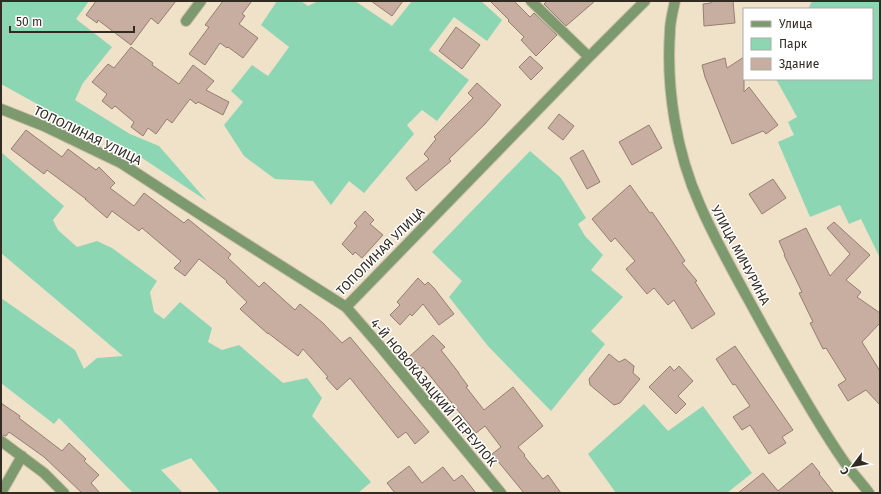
<svg xmlns="http://www.w3.org/2000/svg" width="881" height="494" font-family="'Fira Sans',sans-serif">
  <style>
    .green { fill: #8cd6b4 }
    .building { fill: #c8aea0; stroke: #967e71 }
    .lines { fill: none; stroke-linecap: round; stroke-linejoin: round }
    .minor-casing { stroke: #cabda8; stroke-width: 12 }
    .minor { stroke: #7c9a6d; stroke-width: 10 }
    .labels { text-anchor: middle; stroke-width: 3; stroke-linejoin: round; paint-order: stroke }
    .street-label { font-size: 13px; fill: #312b22; stroke: #fff }
  </style>
  <rect width="100%" height="100%" fill="#f0e1c9"/>
  <path class="green" d="M 1,1 L 89,1 L 76,19 L 112,47 L 83,83 L 75,100 L 130,134 L 159,146 L 207,201 L 130,150 L 59,116 L 1,84 Z
    M 277,1 L 301,1 L 308,6 L 318,1 L 355,1 L 392,26 L 412,1 L 481,1 L 502,20 L 487,41 L 454,17 L 429,50 L 469,80 L 437,121 L 422,110 L 407,125 L 414,134 L 364,193 L 349,181 L 331,205 L 313,181 L 275,179 L 244,156 L 224,125 L 243,102 L 231,91 L 252,65 L 268,76 L 289,47 L 261,25 Z
    M 812,1 L 880,1 L 880,258 L 861,219 L 849,224 L 840,205 L 810,217 L 778,142 L 794,135 L 788,122 L 797,117 L 776,79 L 872,79 L 872,9 L 808,9 Z
    M 530,151 L 561,178 L 586,218 L 578,224 L 585,236 L 603,255 L 591,270 L 623,297 L 591,331 L 605,344 L 551,411 L 488,346 L 449,297 L 462,281 L 432,252 Z
    M 2,153 L 64,206 L 53,220 L 58,230 L 77,247 L 97,241 L 112,248 L 157,281 L 150,292 L 154,312 L 164,319 L 180,302 L 212,328 L 208,342 L 222,350 L 239,345 L 283,383 L 307,378 L 322,398 L 312,416 L 371,482 L 358,493 L 220,493 L 191,458 L 161,470 L 183,493 L 133,493 L 59,418 L 54,424 L 1,383 L 1,298 L 75,350 L 84,369 L 97,358 L 123,356 L 1,253 L 1,154 Z
    M 644,404 L 668,431 L 703,406 L 752,473 L 727,493 L 616,493 L 588,454 Z"/>
  <path class="building" d="M 96,1 L 176,1 L 158,24 L 151,18 L 131,45 L 98,20 L 97,23 L 86,15 Z
    M 223,1 L 252,1 L 242,14 L 245,16 L 239,24 L 258,38 L 243,58 L 228,47 L 227,48 L 220,43 L 205,65 L 189,54 L 209,27 L 205,25 Z
    M 371,1 L 403,1 L 392,16 Z
    M 490,1 L 514,1 L 530,17 L 534,13 L 557,35 L 536,56 L 521,40 L 524,37 L 508,21 L 509,20 Z
    M 547,1 L 595,1 L 566,26 L 544,4 Z
    M 711,1 L 733,1 L 735,23 L 704,26 L 703,4 L 711,3 Z
    M 456,27 L 480,45 L 462,69 L 439,51 Z
    M 131,47 L 153,63 L 152,65 L 179,84 L 193,65 L 214,81 L 206,90 L 229,102 L 223,115 L 198,102 L 196,104 L 190,99 L 172,123 L 167,119 L 156,134 L 148,128 L 143,136 L 131,127 L 134,122 L 115,106 L 112,109 L 102,101 L 107,94 L 92,82 L 108,64 L 114,68 Z
    M 530,56 L 543,68 L 531,80 L 519,67 Z
    M 744,57 L 744,92 L 749,87 L 778,125 L 766,134 L 763,131 L 732,144 L 705,77 L 702,65 L 725,58 L 727,68 Z
    M 477,83 L 501,105 L 485,124 L 449,159 L 451,161 L 416,191 L 406,178 L 429,159 L 424,154 L 436,139 L 434,137 L 473,98 L 468,93 Z
    M 559,114 L 574,126 L 563,140 L 548,128 Z
    M 649,125 L 662,148 L 632,165 L 619,142 Z
    M 26,130 L 62,157 L 68,149 L 96,170 L 99,167 L 115,183 L 110,188 L 134,206 L 144,193 L 184,223 L 188,219 L 231,254 L 228,258 L 259,287 L 264,282 L 295,310 L 300,304 L 323,323 L 342,343 L 350,337 L 429,432 L 415,444 L 406,432 L 398,438 L 350,378 L 337,390 L 326,378 L 328,377 L 303,349 L 298,356 L 268,333 L 268,334 L 240,309 L 247,302 L 226,282 L 227,281 L 199,259 L 185,276 L 174,268 L 181,261 L 142,228 L 139,231 L 112,211 L 107,218 L 85,199 L 86,199 L 47,170 L 44,174 L 11,149 Z
    M 583,150 L 600,182 L 587,189 L 570,158 Z
    M 773,179 L 786,198 L 762,214 L 749,194 Z
    M 630,185 L 650,213 L 652,212 L 672,241 L 685,261 L 682,263 L 697,281 L 695,282 L 715,314 L 692,329 L 674,300 L 668,305 L 654,288 L 647,294 L 626,269 L 635,261 L 615,238 L 611,242 L 592,219 Z
    M 365,211 L 374,220 L 370,224 L 383,235 L 362,258 L 355,252 L 353,255 L 342,244 L 357,226 L 354,223 Z
    M 834,222 L 870,255 L 846,280 L 861,292 L 857,297 L 880,313 L 880,323 L 862,342 L 880,371 L 880,405 L 866,390 L 848,401 L 838,385 L 846,380 L 826,348 L 823,349 L 810,323 L 813,322 L 799,293 L 802,292 L 784,255 L 785,255 L 779,241 L 806,228 L 830,276 L 850,254 L 827,228 Z
    M 418,278 L 425,285 L 428,282 L 434,288 L 454,314 L 439,325 L 423,304 L 412,316 L 410,314 L 400,325 L 390,315 L 400,305 L 397,302 Z
    M 433,335 L 445,347 L 441,350 L 459,373 L 459,374 L 468,386 L 466,387 L 484,410 L 513,387 L 543,426 L 518,447 L 525,455 L 524,456 L 543,479 L 548,475 L 561,493 L 524,493 L 492,454 L 501,447 L 485,426 L 476,433 L 423,367 L 420,371 L 408,358 Z
    M 735,346 L 793,430 L 782,437 L 786,443 L 769,454 L 750,425 L 742,430 L 733,417 L 750,406 L 735,384 L 733,385 L 716,359 Z
    M 609,354 L 619,362 L 625,359 L 634,366 L 633,373 L 640,379 L 620,403 L 614,405 L 590,385 L 589,379 Z
    M 670,366 L 674,371 L 679,366 L 693,381 L 678,396 L 686,404 L 676,414 L 649,387 Z
    M 1,403 L 20,416 L 19,418 L 62,451 L 69,443 L 86,459 L 84,461 L 99,475 L 91,483 L 100,493 L 82,493 L 44,457 L 9,432 L 6,436 L 1,435 Z
    M 812,463 L 820,473 L 819,474 L 834,493 L 738,493 L 763,473 L 778,491 Z
    M 409,466 L 422,483 L 443,467 L 454,481 L 462,475 L 476,493 L 395,493 L 387,483 Z"/>
  <g class="lines">
    <g class="minor-casing">
      <path id="minor" d="M 531,1 L 589,57
        M 675,1 C 673,11 670,21 670,31 C 666,88 676,152 700,205 C 718,247 742,287 764,328 C 789,372 814,418 843,460 C 851,472 861,482 869,493
        M 186,21 L 201,1
        M 1,109 L 44,126 L 121,163 L 201,215 L 346,307 L 589,57 L 645,1
        M 346,307 L 379,345 L 501,493
        M 1,441 L 44,473 L 64,493
        M 1,493 L 22,456"/>
    </g>
    <use href="#minor" class="minor"/>
  </g>
  <g class="labels">
    <g class="street-label">
      <text transform="translate(88 135) rotate(26)" y="5">ТОПОЛИНАЯ УЛИЦА</text>
      <text transform="translate(380 251) rotate(-45)" y="5">ТОПОЛИНАЯ УЛИЦА</text>
      <text transform="translate(741 255) rotate(62)" y="5">УЛИЦА МИЧУРИНА</text>
      <text transform="translate(434 392) rotate(50)" y="5">4-Й НОВОКАЗАЦКИЙ ПЕРЕУЛОК</text>
    </g>
  </g>
  <rect width="881" height="494" fill="none" stroke="#312b22" stroke-width="4"/>
  <rect x="743" y="8" width="130" height="72" fill="#ffffff" stroke="#adaaa7"/>
  <rect x="751" y="21" width="20" height="6" fill="#7c9a6d" stroke="#adaaa7"/>
  <text x="779" y="28" font-size="12" fill="#312b22">Улица</text>
  <rect x="751" y="38" width="20" height="12" fill="#8cd6b4" stroke="#adaaa7"/>
  <text x="779" y="48" font-size="12" fill="#312b22">Парк</text>
  <rect x="751" y="58" width="20" height="12" fill="#c8aea0" stroke="#adaaa7"/>
  <text x="779" y="68" font-size="12" fill="#312b22">Здание</text>
  <g transform="translate(853 466) rotate(238)" stroke="#ffffff" stroke-width="3" paint-order="stroke">
  <path d="M0-3L7 15L0 10L-7 15Z" fill="#312b22"/>
  <text y="-6" font-size="11" font-weight="bold" text-anchor="middle" fill="#312b22">С</text>
  </g>
  <path d="M10 26v6h124v-6" fill="none" stroke="#312b22" stroke-width="2"/>
  <text x="16" y="26" font-size="12" fill="#312b22" stroke="#ffffff" stroke-width="3" paint-order="stroke">50 m</text>
</svg>
